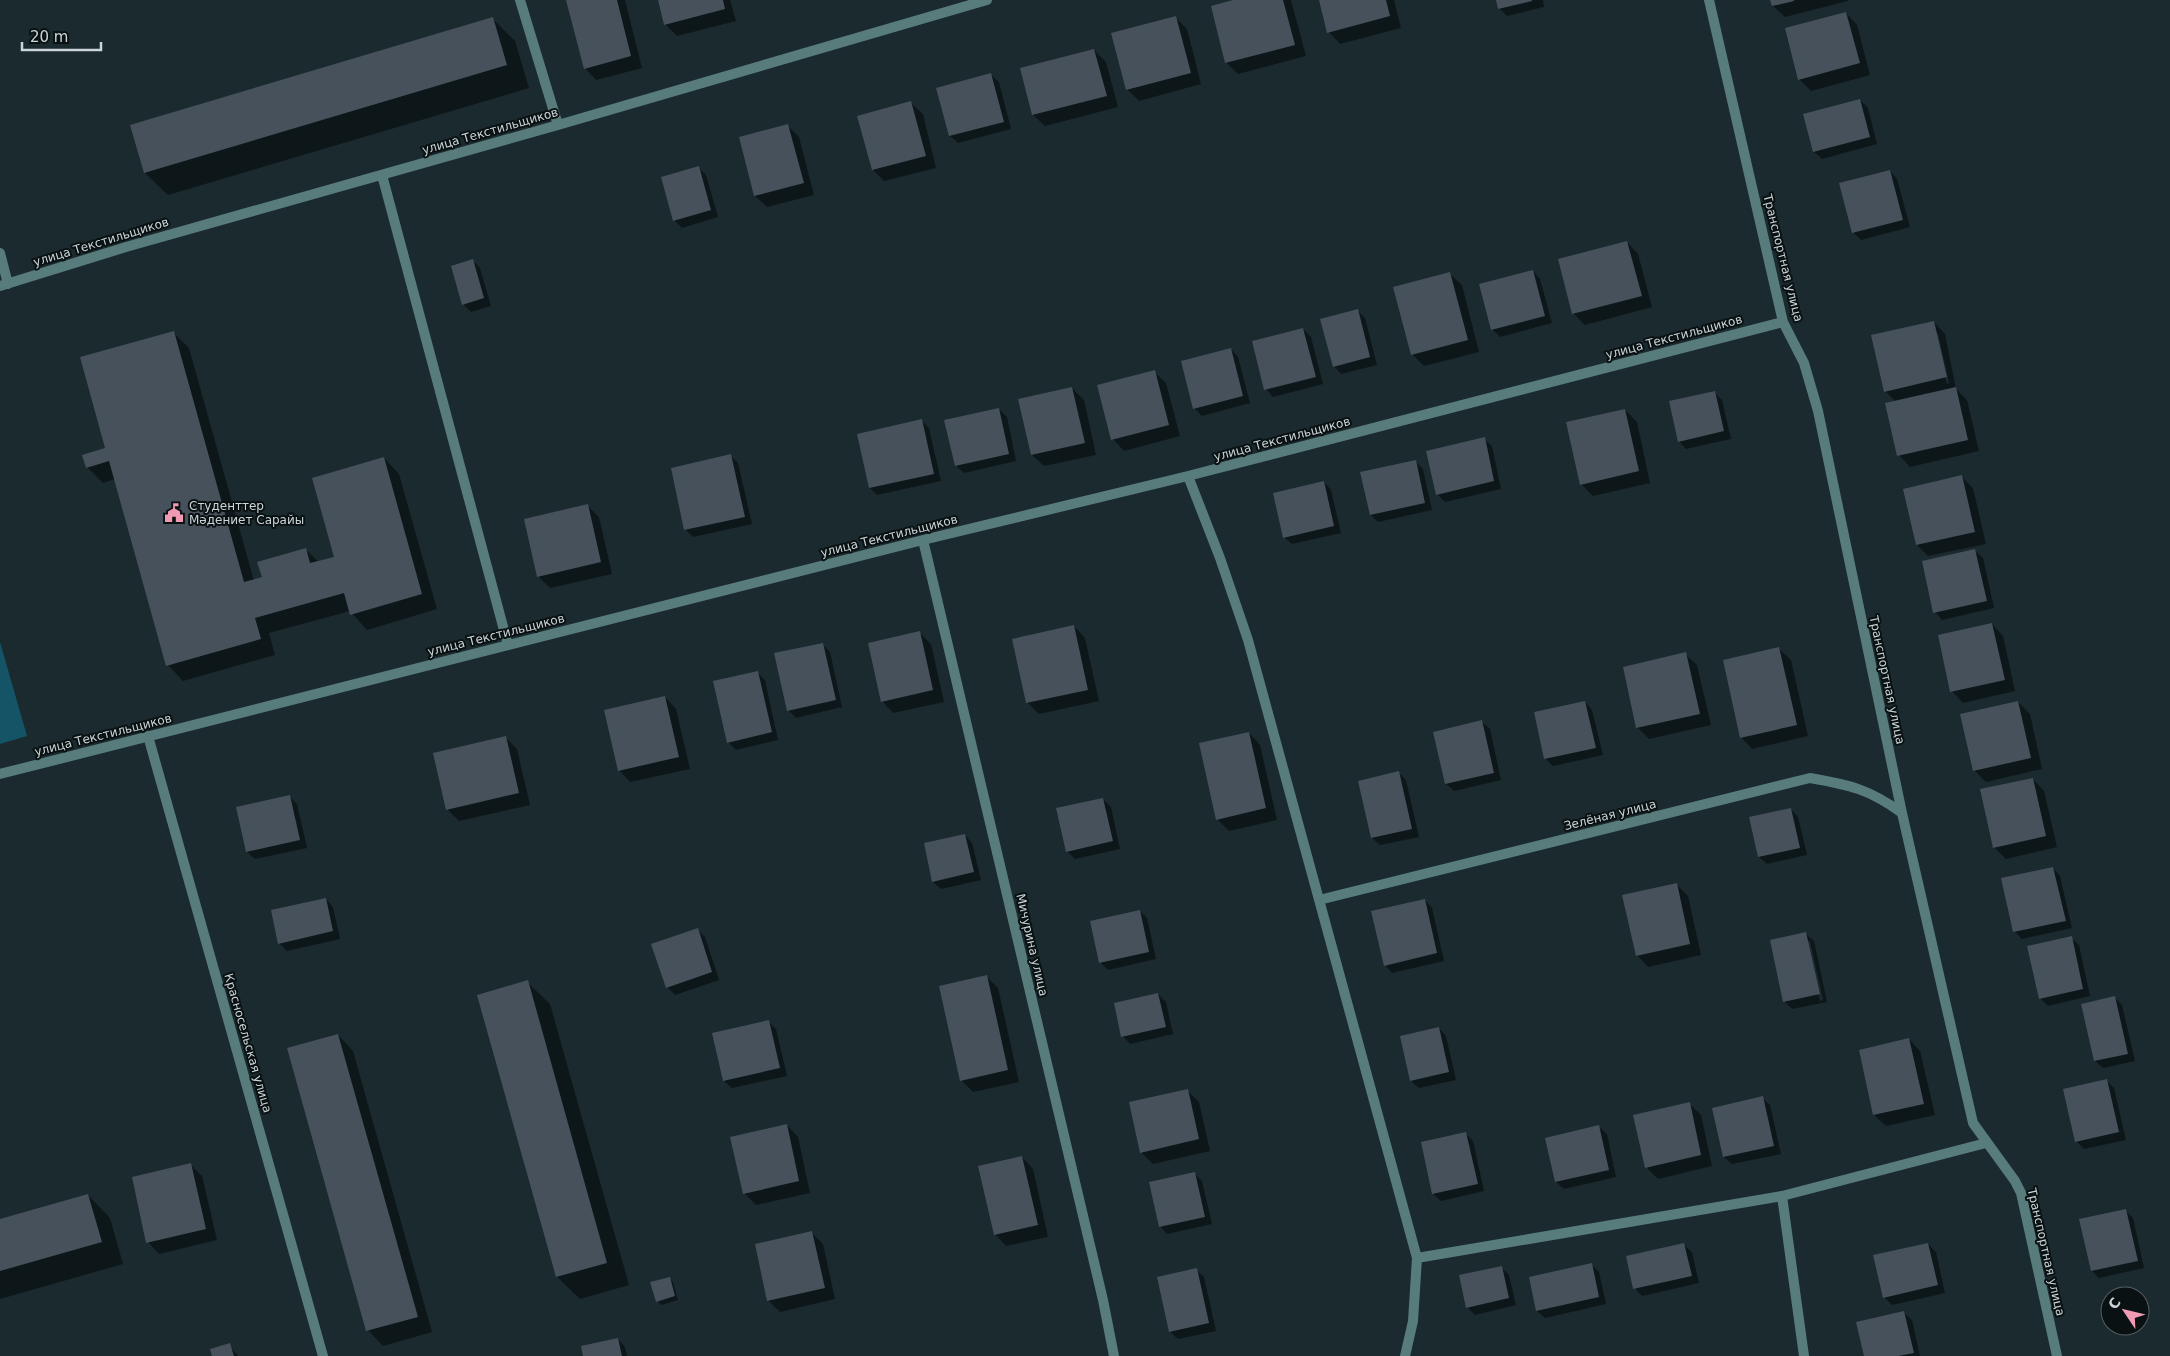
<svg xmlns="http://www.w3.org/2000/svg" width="2170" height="1356" font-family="'DejaVu Sans',sans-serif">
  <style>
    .green { fill: #145466 }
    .shadow { fill: #0007; fill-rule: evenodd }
    .building { fill: #46515c }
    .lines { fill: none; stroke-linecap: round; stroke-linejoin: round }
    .minor { stroke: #587c7b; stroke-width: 10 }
    .labels { text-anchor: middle; stroke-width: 4; stroke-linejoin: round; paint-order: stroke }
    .street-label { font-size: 12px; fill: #cbd5d8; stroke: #0a1113 }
    .poi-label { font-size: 12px; fill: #cbd5d8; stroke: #0a1113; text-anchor: start }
  </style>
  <rect width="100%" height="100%" fill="#1a2a2f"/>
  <path class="green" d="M 0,642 L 27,736 L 0,744 Z"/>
  <path class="shadow" d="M 567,0 L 625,0 L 642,68 L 596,80 L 585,68 Z
    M 659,0 L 730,0 L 736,21 L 677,36 L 665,24 Z
    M 1238,0 L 1291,0 L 1306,56 L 1238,74 L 1226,62 Z
    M 1320,0 L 1394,0 L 1401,28 L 1340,44 L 1329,32 Z
    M 1497,0 L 1543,0 L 1544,7 L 1507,16 L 1500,9 Z
    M 1772,0 L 1848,0 L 1848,1 L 1785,17 L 1773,6 Z
    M 1846,13 L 1857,25 L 1870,75 L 1811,91 L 1799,79 Z
    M 1175,17 L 1187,29 L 1201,84 L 1139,101 L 1127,89 Z
    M 493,19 L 515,41 L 529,88 L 168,195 L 145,173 Z
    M 1094,50 L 1106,62 L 1118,107 L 1045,126 L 1033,115 L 1022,69 Z
    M 991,75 L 999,82 L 1011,129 L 958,143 L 950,136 L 938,89 Z
    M 1860,100 L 1868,108 L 1877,144 L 1822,159 L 1814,152 Z
    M 911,103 L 923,114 L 936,168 L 884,181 L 873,170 Z
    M 788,126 L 799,137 L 814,195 L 767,207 L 755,196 Z
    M 698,167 L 706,175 L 718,217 L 682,228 L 674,220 Z
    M 1890,171 L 1897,179 L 1910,227 L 1861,240 L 1854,233 Z
    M 1627,242 L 1638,254 L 1652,307 L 1585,325 L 1573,313 Z
    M 472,260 L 480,268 L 491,306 L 471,312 L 463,304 Z
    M 1533,271 L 1540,279 L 1552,323 L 1500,337 L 1492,329 Z
    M 1450,274 L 1462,285 L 1479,352 L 1424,366 L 1412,354 Z
    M 1357,310 L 1365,318 L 1377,365 L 1341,374 L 1334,366 Z
    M 1934,322 L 1945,334 L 1956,389 L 1967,400 L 1979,451 L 1910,467 L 1899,455 L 1896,402 L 1885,391 ZM 1936,334 L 1938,334 L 1949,383 L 1947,384 Z
    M 1303,329 L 1311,337 L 1323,384 L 1273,397 L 1266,389 Z
    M 173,332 L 189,348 L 254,581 L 263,578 L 306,550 L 319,562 L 335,558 L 384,458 L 399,474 L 437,609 L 367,630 L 350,611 L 269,633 L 275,655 L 183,681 L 168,665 L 115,479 L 103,483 L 87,467 L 107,449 Z
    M 1231,349 L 1238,357 L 1250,403 L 1202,416 L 1194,408 Z
    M 1154,372 L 1166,383 L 1180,436 L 1124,451 L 1113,439 Z
    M 1072,388 L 1084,400 L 1096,455 L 1044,466 L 1032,455 L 1020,400 Z
    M 1715,393 L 1722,400 L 1731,439 L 1686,449 L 1679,441 Z
    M 999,409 L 1007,417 L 1016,461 L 964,473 L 956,466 Z
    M 1625,410 L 1637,422 L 1650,483 L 1593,496 L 1581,484 Z
    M 922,421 L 929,428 L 941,481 L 877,495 L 870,488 Z
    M 1484,439 L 1492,446 L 1501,489 L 1445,502 L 1437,494 Z
    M 731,456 L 738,463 L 752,524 L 693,537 L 686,530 Z
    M 1415,461 L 1423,469 L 1432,510 L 1378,522 L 1371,515 Z
    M 1962,477 L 1973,488 L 1986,544 L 1928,556 L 1917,545 Z
    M 1324,482 L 1331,490 L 1341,533 L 1292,544 L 1284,537 Z
    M 587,505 L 599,517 L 612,574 L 550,588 L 538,576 Z
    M 1975,551 L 1983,558 L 1994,608 L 1942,620 L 1935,612 Z
    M 1992,624 L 2003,636 L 2015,691 L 1963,703 L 1952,691 Z
    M 1074,626 L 1085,638 L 1099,701 L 1039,714 L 1028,703 Z
    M 920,633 L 931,644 L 944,702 L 893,713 L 882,701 Z
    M 822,644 L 830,652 L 842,707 L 796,718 L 788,710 Z
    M 1779,649 L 1791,660 L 1808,736 L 1752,749 L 1741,737 Z
    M 1685,654 L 1697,665 L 1711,725 L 1649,739 L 1637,727 Z
    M 758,673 L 765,680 L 778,740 L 736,750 L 728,742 Z
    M 665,697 L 676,709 L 690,769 L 630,782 L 619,770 Z
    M 1585,702 L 1592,710 L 1603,755 L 1553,766 L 1545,758 Z
    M 2018,702 L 2030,714 L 2042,769 L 1986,782 L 1974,770 Z
    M 1482,722 L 1490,729 L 1501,780 L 1454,791 L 1446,784 Z
    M 1249,733 L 1260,745 L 1277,820 L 1229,831 L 1217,819 Z
    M 506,738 L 517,749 L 530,805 L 459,821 L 447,809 Z
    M 1399,773 L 1406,780 L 1419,837 L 1380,845 L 1372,838 L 1359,782 Z
    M 2033,779 L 2044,791 L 2057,847 L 2006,859 L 1994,847 Z
    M 289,796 L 297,804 L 307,848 L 255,859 L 247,852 Z
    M 1103,799 L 1111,807 L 1120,849 L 1075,859 L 1067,851 Z
    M 1791,809 L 1798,817 L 1807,855 L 1767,864 L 1759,857 Z
    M 965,835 L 972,843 L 981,880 L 941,889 L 933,882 Z
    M 2053,868 L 2060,876 L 2072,928 L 2022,939 L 2015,932 L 2002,879 Z
    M 1676,884 L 1688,896 L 1701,955 L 1648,967 L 1637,955 Z
    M 326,899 L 333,907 L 340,939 L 287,951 L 279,943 Z
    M 1425,900 L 1432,908 L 1444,961 L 1392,973 L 1385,965 Z
    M 1140,911 L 1147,918 L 1156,959 L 1108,970 L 1100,962 Z
    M 697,929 L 705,937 L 719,980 L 675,995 L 667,987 Z
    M 1806,934 L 1814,941 L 1827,1002 L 1792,1009 L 1785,1002 L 1771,941 ZM 1807,941 L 1810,941 L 1823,1000 L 1820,1001 Z
    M 2071,938 L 2079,945 L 2090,996 L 2048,1006 L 2040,998 Z
    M 986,976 L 998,988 L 1019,1082 L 973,1092 L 962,1081 Z
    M 527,982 L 550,1004 L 629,1285 L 580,1299 L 557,1277 L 478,996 Z
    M 1158,994 L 1166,1002 L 1173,1034 L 1130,1044 L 1123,1036 Z
    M 2114,997 L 2122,1005 L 2135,1061 L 2103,1068 L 2095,1061 L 2082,1004 Z
    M 769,1022 L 776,1029 L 787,1076 L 732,1088 L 724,1081 Z
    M 1439,1028 L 1446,1036 L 1456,1080 L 1419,1088 L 1411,1081 L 1401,1036 Z
    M 338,1035 L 353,1051 L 432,1332 L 383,1346 L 368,1330 Z
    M 1909,1039 L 1920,1051 L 1935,1115 L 1886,1126 L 1874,1115 Z
    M 2106,1080 L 2114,1088 L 2126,1140 L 2084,1149 L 2077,1142 Z
    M 1187,1090 L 1199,1102 L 1210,1151 L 1153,1164 L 1141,1152 Z
    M 1762,1098 L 1770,1105 L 1781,1154 L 1732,1164 L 1724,1157 L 1714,1109 Z
    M 1690,1104 L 1701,1115 L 1712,1166 L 1658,1179 L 1646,1167 Z
    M 787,1125 L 798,1137 L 810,1193 L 756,1205 L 744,1193 Z
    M 1599,1127 L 1607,1134 L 1616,1177 L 1564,1189 L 1556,1182 Z
    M 1465,1133 L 1473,1141 L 1484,1191 L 1441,1201 L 1433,1194 L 1422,1143 Z
    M 1022,1157 L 1033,1169 L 1048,1237 L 1006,1246 L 995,1234 Z
    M 191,1165 L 202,1176 L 217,1240 L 159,1254 L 148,1242 Z
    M 1194,1173 L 1202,1181 L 1212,1224 L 1167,1234 L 1160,1226 Z
    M 88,1195 L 110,1218 L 123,1264 L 0,1299 L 0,1220 Z
    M 2125,1210 L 2133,1218 L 2144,1268 L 2099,1278 L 2092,1271 Z
    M 812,1233 L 823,1244 L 835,1299 L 780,1312 L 768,1300 Z
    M 1928,1244 L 1936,1252 L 1945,1293 L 1892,1305 L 1884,1297 Z
    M 1684,1245 L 1692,1252 L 1699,1283 L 1642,1296 L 1635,1288 Z
    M 1591,1264 L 1599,1272 L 1606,1304 L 1545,1318 L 1537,1311 Z
    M 1501,1267 L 1509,1275 L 1516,1305 L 1475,1315 L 1467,1307 Z
    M 1196,1270 L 1204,1277 L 1216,1331 L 1178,1339 L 1170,1332 Z
    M 669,1278 L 673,1282 L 678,1300 L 661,1305 L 657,1301 Z
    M 1904,1313 L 1912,1320 L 1920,1356 L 1865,1356 Z
    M 618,1339 L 625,1347 L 627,1356 L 584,1356 Z
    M 229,1345 L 238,1356 L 213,1356 Z"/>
  <path class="building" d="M 566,0 L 617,0 L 631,56 L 584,69 Z
    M 658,0 L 723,0 L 725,9 L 664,25 Z
    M 1233,0 L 1283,0 L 1295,45 L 1225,63 L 1211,6 Z
    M 1319,0 L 1386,0 L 1390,16 L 1327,33 Z
    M 1496,0 L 1532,0 L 1532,1 L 1498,9 Z
    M 1770,0 L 1794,0 L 1794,1 L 1772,6 Z
    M 1846,12 L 1860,63 L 1798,80 L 1785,28 Z
    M 1176,16 L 1191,73 L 1126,90 L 1111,33 Z
    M 493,17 L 507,65 L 144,173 L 130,125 Z
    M 1094,49 L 1107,96 L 1032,115 L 1020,68 Z
    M 991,73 L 1004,122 L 949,136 L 936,88 Z
    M 1860,99 L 1870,137 L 1813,152 L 1803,114 Z
    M 911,101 L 926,156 L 872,170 L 857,116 Z
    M 788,124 L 804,183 L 754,196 L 739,137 Z
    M 699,166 L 711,210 L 673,221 L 661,177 Z
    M 1890,170 L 1903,220 L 1852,233 L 1839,183 Z
    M 1627,241 L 1642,296 L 1572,314 L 1558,259 Z
    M 473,259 L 484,298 L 462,305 L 451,266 Z
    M 1533,270 L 1545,316 L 1491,330 L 1479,284 Z
    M 1450,272 L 1468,340 L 1411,355 L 1393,287 Z
    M 1358,309 L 1370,357 L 1333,367 L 1320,319 Z
    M 1934,321 L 1947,377 L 1884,392 L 1871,335 Z
    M 1303,328 L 1316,377 L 1264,390 L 1252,341 Z
    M 174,331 L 244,582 L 262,577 L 257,562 L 306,548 L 310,563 L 334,557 L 312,478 L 384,457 L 422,594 L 350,615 L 344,593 L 255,618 L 261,639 L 166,666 L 109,461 L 86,468 L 82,455 L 105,448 L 80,357 Z
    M 1231,348 L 1243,396 L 1193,409 L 1181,361 Z
    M 1155,370 L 1169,425 L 1111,440 L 1097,385 Z
    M 1072,387 L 1085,443 L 1031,455 L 1018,399 Z
    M 1956,387 L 1968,440 L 1897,456 L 1885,403 Z
    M 1715,391 L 1724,431 L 1678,442 L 1669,401 Z
    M 999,408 L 1009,454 L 955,466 L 944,420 Z
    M 1625,409 L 1639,471 L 1580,485 L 1566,422 Z
    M 922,419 L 934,474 L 869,488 L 857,434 Z
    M 1485,437 L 1494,481 L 1436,495 L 1426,451 Z
    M 731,454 L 745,517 L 684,530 L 671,468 Z
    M 1416,460 L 1425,503 L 1370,515 L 1360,472 Z
    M 1962,475 L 1975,532 L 1916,545 L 1903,489 Z
    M 1324,481 L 1334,526 L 1283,538 L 1273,493 Z
    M 588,504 L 601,562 L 537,577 L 524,519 Z
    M 1975,549 L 1987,601 L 1933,613 L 1922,561 Z
    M 1992,623 L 2005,680 L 1950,692 L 1938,635 Z
    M 1074,625 L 1088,690 L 1026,703 L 1012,639 Z
    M 920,631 L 933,690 L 881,702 L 868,643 Z
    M 823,643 L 836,700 L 787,711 L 774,653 Z
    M 1779,647 L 1797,725 L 1740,738 L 1723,660 Z
    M 1686,652 L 1700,714 L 1636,728 L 1623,667 Z
    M 758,671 L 772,732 L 727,743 L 713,681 Z
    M 665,696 L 679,757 L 618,771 L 604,710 Z
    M 1585,701 L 1596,748 L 1544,759 L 1534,712 Z
    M 2018,701 L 2031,758 L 1973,771 L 1960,714 Z
    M 1482,720 L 1494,773 L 1445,784 L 1433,732 Z
    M 1249,732 L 1266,808 L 1216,820 L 1199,743 Z
    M 506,736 L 519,793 L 446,810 L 433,753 Z
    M 1399,771 L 1412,829 L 1371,838 L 1358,781 Z
    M 2033,778 L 2046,836 L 1993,848 L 1980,789 Z
    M 290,795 L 300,840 L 246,852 L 236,807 Z
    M 1103,798 L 1113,841 L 1066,852 L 1056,808 Z
    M 1791,808 L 1800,848 L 1758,857 L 1749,817 Z
    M 965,834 L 974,872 L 932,882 L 924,843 Z
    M 2053,867 L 2066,921 L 2013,932 L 2001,878 Z
    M 1677,883 L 1690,944 L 1636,956 L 1622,895 Z
    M 326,898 L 333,931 L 278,944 L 271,910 Z
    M 1425,899 L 1437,953 L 1384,966 L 1371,911 Z
    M 1140,910 L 1149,952 L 1099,963 L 1090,921 Z
    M 698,928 L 712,972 L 666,988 L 651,944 Z
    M 1806,932 L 1820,994 L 1783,1002 L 1770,940 Z
    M 2072,936 L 2083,989 L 2039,999 L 2027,946 Z
    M 987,975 L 1008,1070 L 960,1081 L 939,986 Z
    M 528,980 L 607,1263 L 556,1277 L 477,995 Z
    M 1158,993 L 1166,1027 L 1121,1037 L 1114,1003 Z
    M 2115,996 L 2128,1054 L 2094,1061 L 2081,1004 Z
    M 769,1020 L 780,1068 L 723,1081 L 712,1033 Z
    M 1439,1027 L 1449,1072 L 1410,1081 L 1400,1036 Z
    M 338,1034 L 418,1317 L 366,1331 L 287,1048 Z
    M 1909,1038 L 1924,1104 L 1873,1115 L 1859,1050 Z
    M 2107,1079 L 2119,1132 L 2075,1142 L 2063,1089 Z
    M 1188,1089 L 1199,1139 L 1140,1153 L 1129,1102 Z
    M 1763,1096 L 1774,1146 L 1723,1157 L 1712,1108 Z
    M 1690,1102 L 1701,1155 L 1645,1168 L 1633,1115 Z
    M 787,1124 L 799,1181 L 743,1194 L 730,1137 Z
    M 1599,1125 L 1609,1170 L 1555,1182 L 1545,1138 Z
    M 1466,1132 L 1478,1184 L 1432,1194 L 1421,1142 Z
    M 1022,1156 L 1038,1225 L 994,1235 L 978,1166 Z
    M 191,1163 L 206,1229 L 146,1243 L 132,1177 Z
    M 1195,1172 L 1205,1217 L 1159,1227 L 1149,1182 Z
    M 88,1194 L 102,1242 L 0,1271 L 0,1219 Z
    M 2126,1209 L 2138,1261 L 2091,1271 L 2079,1219 Z
    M 812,1231 L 825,1288 L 767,1301 L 755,1244 Z
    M 1684,1243 L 1692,1276 L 1633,1289 L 1626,1256 Z
    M 1928,1243 L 1938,1285 L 1883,1298 L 1873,1255 Z
    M 1592,1263 L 1599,1297 L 1536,1311 L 1529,1277 Z
    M 1502,1266 L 1509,1298 L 1466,1308 L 1459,1275 Z
    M 1197,1268 L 1209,1323 L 1169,1332 L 1157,1277 Z
    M 670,1277 L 675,1296 L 656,1302 L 650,1282 Z
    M 1904,1311 L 1914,1353 L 1898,1356 L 1864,1356 L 1856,1322 Z
    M 618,1338 L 622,1356 L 583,1356 L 581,1346 Z
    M 230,1343 L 234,1356 L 212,1356 L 210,1349 Z"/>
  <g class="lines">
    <path class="minor" d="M 520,0 L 558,125
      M 1709,0 L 1783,322 L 1804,363 L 1818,411 L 1902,813 L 1973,1123 L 2015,1181 L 2021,1193 L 2057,1356
      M 382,175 L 508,645
      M 0,253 L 8,284
      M 0,286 L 126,247 L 558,125 L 987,0
      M 1188,476 L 1220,558 L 1248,640 L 1417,1258 L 1413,1321 L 1405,1356
      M 923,540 L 1103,1300 L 1114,1356
      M 148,736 L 323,1356
      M 0,774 L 923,540 L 1188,476 L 1783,322
      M 1319,900 L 1810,778 C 1850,785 1869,789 1902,813
      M 1782,1196 L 1804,1356
      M 1417,1258 L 1782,1196 L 1986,1143"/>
  </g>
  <defs>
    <g id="civic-bare" transform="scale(1.5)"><path d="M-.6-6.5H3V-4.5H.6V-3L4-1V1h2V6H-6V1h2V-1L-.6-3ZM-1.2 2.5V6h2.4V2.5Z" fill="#f09ab4" stroke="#0a1113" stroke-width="2.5" paint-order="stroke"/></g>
  </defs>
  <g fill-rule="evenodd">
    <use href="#civic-bare" x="174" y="513"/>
  </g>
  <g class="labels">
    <g class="street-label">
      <text transform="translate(490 131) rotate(-16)" y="4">улица Текстильщиков</text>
      <text transform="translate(101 242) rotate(-17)" y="4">улица Текстильщиков</text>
      <text transform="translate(1783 258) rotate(76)" y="4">Транспортная улица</text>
      <text transform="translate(1674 337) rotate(-15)" y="4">улица Текстильщиков</text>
      <text transform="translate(1282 439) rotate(-15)" y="4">улица Текстильщиков</text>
      <text transform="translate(889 536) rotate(-14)" y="4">улица Текстильщиков</text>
      <text transform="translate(496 635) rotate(-14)" y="4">улица Текстильщиков</text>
      <text transform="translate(1887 680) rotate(78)" y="4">Транспортная улица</text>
      <text transform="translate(103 735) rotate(-14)" y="4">улица Текстильщиков</text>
      <text transform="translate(1610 815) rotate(-14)" y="4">Зелёная улица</text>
      <text transform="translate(1032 945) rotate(77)" y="4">Мичурина улица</text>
      <text transform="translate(248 1043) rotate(74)" y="4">Красносельская улица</text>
      <text transform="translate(2046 1252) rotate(77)" y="4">Транспортная улица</text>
    </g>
    <g class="poi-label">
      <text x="189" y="510">Студенттер<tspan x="189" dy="14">Мәдениет Сарайы</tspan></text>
    </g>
  </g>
  <g transform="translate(2125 1311) rotate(305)"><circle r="24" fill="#0a1113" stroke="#575f62"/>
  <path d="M0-4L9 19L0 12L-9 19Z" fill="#f09ab4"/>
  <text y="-8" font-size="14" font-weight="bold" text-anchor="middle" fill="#cbd5d8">С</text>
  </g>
  <path d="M22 42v8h79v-8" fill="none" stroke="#cbd5d8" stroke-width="2.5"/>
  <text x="30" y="42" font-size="15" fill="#cbd5d8" stroke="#0a1113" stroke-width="4" paint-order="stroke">20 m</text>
</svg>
